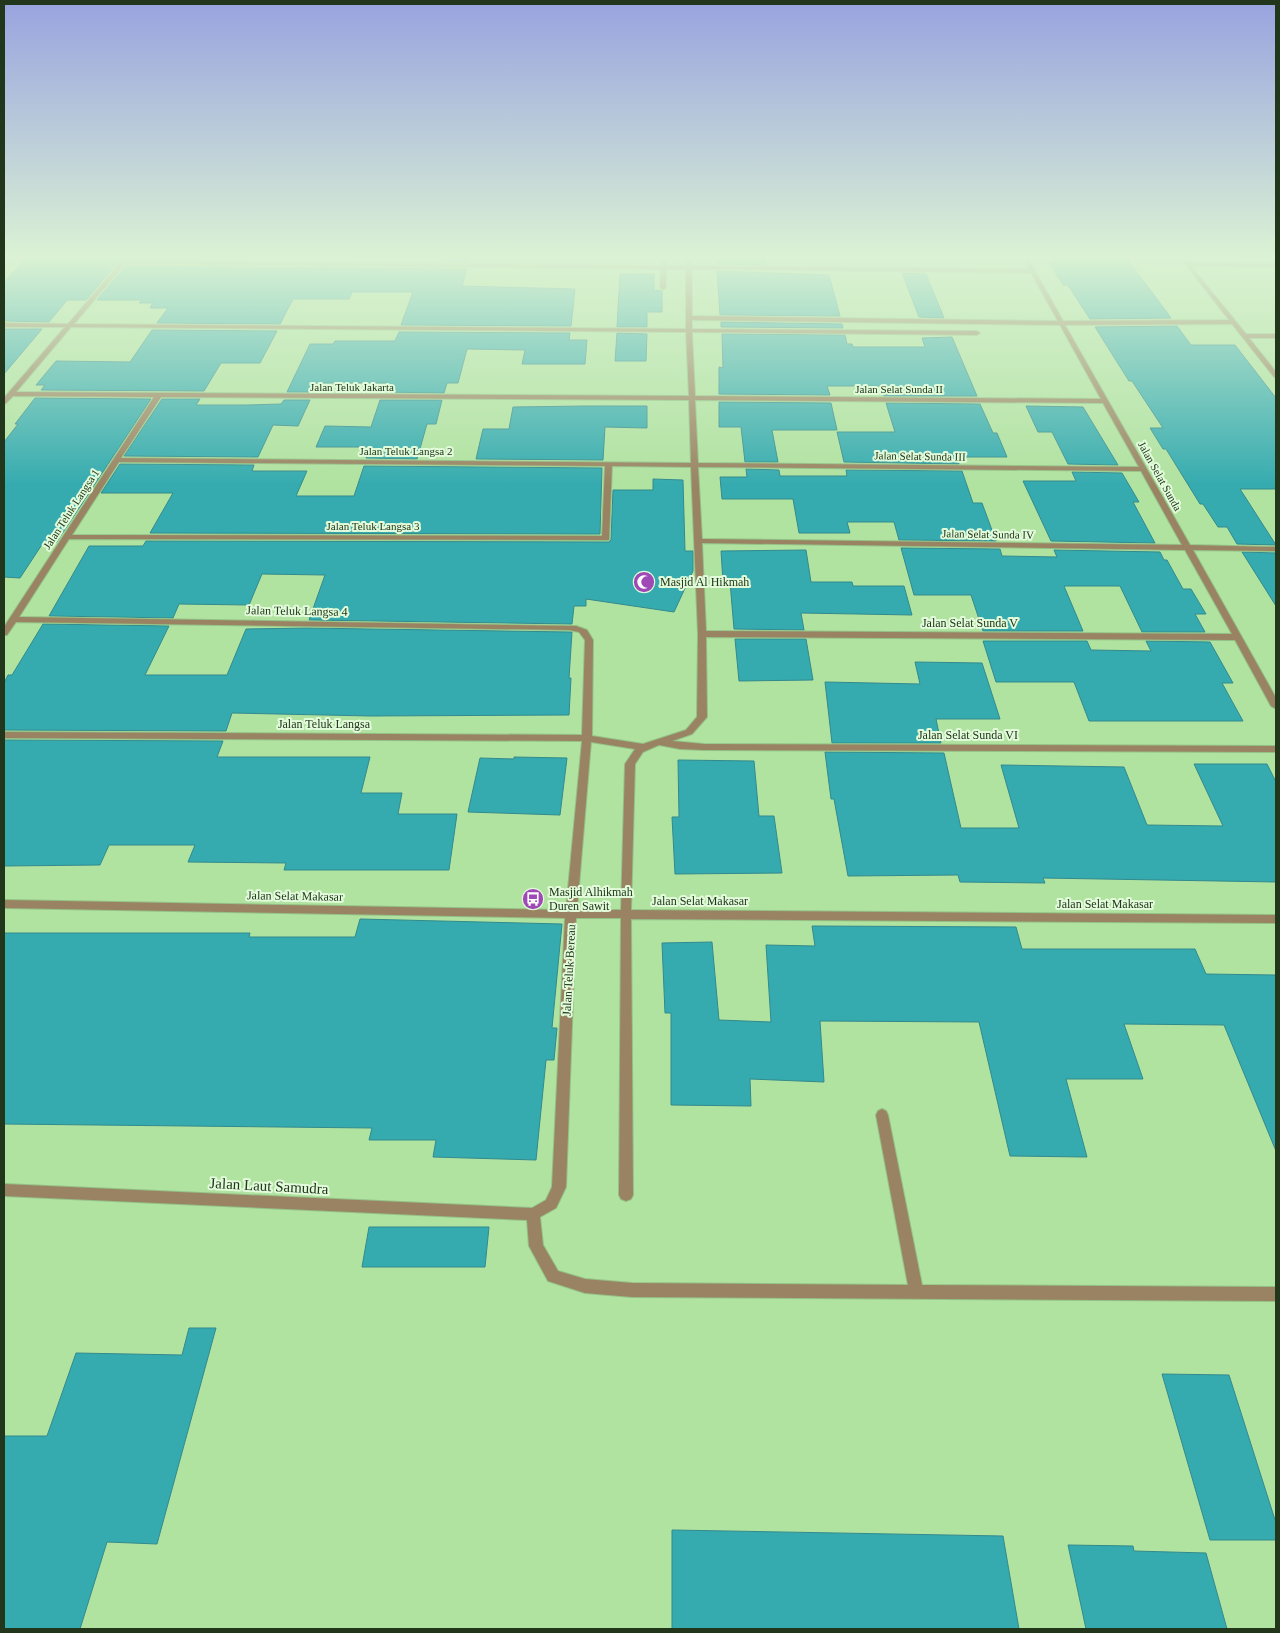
<svg xmlns="http://www.w3.org/2000/svg" width="1280" height="1633" font-family="'Times New Roman',serif">
  <style>
    .building { fill: #35abaf; stroke: #338a8d }
    .lines { fill: none; stroke-linecap: round; stroke-linejoin: round }
    .street-casing { stroke: #94c086; stroke-width: 2 }
    .street { fill: #998362; fill-rule: evenodd }
    .labels { text-anchor: middle; stroke-width: 4; stroke-linejoin: round; paint-order: stroke }
    .far-street-label { font-size: 11px; fill: #22361c; stroke: #e2fbda }
    .poi-label { font-size: 12px; fill: #22361c; stroke: #e2fbda; text-anchor: start }
    .street-label { font-size: 12px; fill: #22361c; stroke: #e2fbda }
    .near-street-label { font-size: 15px; fill: #22361c; stroke: #e2fbda }
  </style>
  <rect width="100%" height="100%" fill="#b0e2a0"/>
  <path class="building" d="M 28,256 L 123,256 L 86,300 L 67,300 L 49,322 L 4,321 L 4,282 Z
    M 133,256 L 197,256 L 196,259 L 132,258 Z
    M 449,256 L 471,256 L 469,262 L 448,262 Z
    M 716,256 L 764,256 L 766,265 L 717,264 Z
    M 1052,256 L 1125,256 L 1171,318 L 1090,319 L 1068,285 L 1063,285 L 1049,262 L 1056,262 Z
    M 126,266 L 467,269 L 462,286 L 575,289 L 571,326 L 401,325 L 413,292 L 352,292 L 349,299 L 293,299 L 280,324 L 157,323 L 168,308 L 150,308 L 153,303 L 139,303 L 142,300 L 97,300 Z
    M 717,271 L 829,275 L 840,316 L 720,315 Z
    M 902,273 L 926,274 L 944,318 L 919,317 Z
    M 620,274 L 654,274 L 654,290 L 662,291 L 662,312 L 647,312 L 647,327 L 617,327 Z
    M 721,322 L 842,324 L 843,328 L 721,327 Z
    M 1177,326 L 1191,345 L 1235,345 L 1276,398 L 1276,489 L 1240,489 L 1276,545 L 1237,544 L 1227,527 L 1218,527 L 1203,504 L 1200,504 L 1166,449 L 1163,449 L 1150,428 L 1163,428 L 1132,381 L 1129,381 L 1095,327 Z
    M 4,329 L 42,329 L 4,374 Z
    M 152,330 L 277,331 L 260,363 L 221,363 L 204,391 L 41,390 L 45,385 L 36,385 L 56,361 L 130,362 Z
    M 399,332 L 570,333 L 569,340 L 587,340 L 585,364 L 522,364 L 525,350 L 467,349 L 458,383 L 447,383 L 444,393 L 383,392 L 387,383 L 317,383 L 313,392 L 287,392 L 310,344 L 333,344 L 335,341 L 395,341 Z
    M 617,333 L 647,334 L 646,361 L 615,361 Z
    M 722,334 L 845,335 L 847,344 L 852,344 L 853,347 L 925,347 L 922,338 L 952,337 L 977,396 L 884,396 L 881,386 L 827,386 L 830,395 L 719,394 L 719,367 L 723,368 Z
    M 35,398 L 151,399 L 56,543 L 43,543 L 20,578 L 4,577 L 4,442 L 18,424 L 15,424 Z
    M 162,399 L 200,399 L 196,405 L 247,405 L 281,404 L 284,400 L 310,400 L 298,426 L 273,425 L 258,457 L 124,456 Z
    M 380,400 L 442,400 L 436,424 L 427,424 L 417,459 L 366,458 L 370,447 L 316,447 L 325,426 L 371,427 Z
    M 719,402 L 831,403 L 837,430 L 772,430 L 778,462 L 745,462 L 741,427 L 719,427 Z
    M 886,403 L 980,404 L 993,433 L 997,433 L 1007,457 L 957,457 L 959,464 L 844,462 L 837,432 L 895,432 Z
    M 585,406 L 647,406 L 647,428 L 605,427 L 603,460 L 476,459 L 483,429 L 509,429 L 513,407 Z
    M 1026,406 L 1083,407 L 1118,465 L 1068,464 L 1052,432 L 1038,432 Z
    M 120,464 L 254,465 L 252,471 L 307,471 L 296,496 L 354,496 L 364,466 L 602,468 L 600,534 L 150,533 L 173,493 L 101,493 Z
    M 746,469 L 779,470 L 780,476 L 847,476 L 846,470 L 962,471 L 973,503 L 982,503 L 996,541 L 899,540 L 894,522 L 847,522 L 850,533 L 799,533 L 793,499 L 722,499 L 720,477 L 747,477 Z
    M 1072,472 L 1122,473 L 1139,502 L 1133,502 L 1155,543 L 1051,541 L 1023,481 L 1076,481 Z
    M 653,479 L 683,480 L 685,551 L 693,551 L 693,571 L 674,612 L 586,599 L 586,606 L 574,606 L 572,624 L 309,620 L 325,575 L 262,574 L 249,605 L 179,604 L 173,618 L 49,616 L 89,546 L 143,546 L 146,541 L 609,542 L 611,540 L 613,490 L 653,490 Z
    M 901,548 L 1000,549 L 1002,556 L 1057,557 L 1054,550 L 1160,552 L 1164,560 L 1167,560 L 1183,589 L 1191,589 L 1206,614 L 1195,614 L 1205,632 L 1142,632 L 1120,586 L 1064,586 L 1083,631 L 983,631 L 971,595 L 914,595 Z
    M 806,550 L 811,582 L 852,582 L 853,586 L 904,586 L 912,615 L 801,613 L 804,630 L 734,629 L 730,582 L 723,582 L 721,551 Z
    M 1242,552 L 1276,553 L 1276,606 Z
    M 43,624 L 169,626 L 145,675 L 227,675 L 246,629 L 306,628 L 569,632 L 572,632 L 569,678 L 571,678 L 569,715 L 370,716 L 232,713 L 226,731 L 4,730 L 4,683 L 8,675 L 12,675 Z
    M 735,639 L 806,639 L 813,680 L 739,681 Z
    M 983,641 L 1087,641 L 1091,650 L 1151,651 L 1146,641 L 1210,642 L 1233,683 L 1222,683 L 1243,721 L 1089,721 L 1074,682 L 996,682 Z
    M 915,662 L 982,663 L 1000,719 L 936,719 L 941,743 L 832,743 L 825,682 L 920,684 Z
    M 4,740 L 223,741 L 217,757 L 370,757 L 361,793 L 402,793 L 398,814 L 457,814 L 449,870 L 284,870 L 286,863 L 188,862 L 195,845 L 109,845 L 100,865 L 4,866 Z
    M 825,752 L 944,753 L 961,828 L 1019,828 L 1001,765 L 1124,767 L 1147,825 L 1223,826 L 1194,764 L 1267,764 L 1276,782 L 1276,882 L 1043,878 L 1045,883 L 960,882 L 958,875 L 848,876 L 834,799 L 831,799 Z
    M 514,757 L 567,758 L 560,815 L 468,812 L 480,758 L 514,759 Z
    M 678,760 L 754,761 L 759,816 L 774,816 L 782,873 L 675,874 L 672,817 L 679,817 Z
    M 360,919 L 562,924 L 552,1028 L 557,1028 L 554,1060 L 546,1060 L 536,1160 L 433,1157 L 436,1140 L 369,1140 L 372,1128 L 4,1124 L 4,933 L 250,933 L 249,937 L 355,937 Z
    M 812,926 L 1016,927 L 1022,949 L 1195,949 L 1206,974 L 1276,975 L 1276,1151 L 1224,1025 L 1124,1024 L 1143,1079 L 1066,1079 L 1087,1157 L 1010,1156 L 979,1022 L 820,1021 L 824,1082 L 750,1079 L 751,1106 L 671,1105 L 671,1013 L 665,1013 L 662,943 L 712,942 L 719,1020 L 771,1022 L 766,945 L 815,946 Z
    M 369,1227 L 489,1227 L 485,1267 L 362,1267 Z
    M 189,1328 L 216,1328 L 157,1544 L 107,1542 L 80,1629 L 4,1629 L 4,1436 L 47,1436 L 76,1353 L 182,1355 Z
    M 1162,1374 L 1229,1375 L 1276,1523 L 1276,1540 L 1210,1540 Z
    M 672,1530 L 1003,1536 L 1019,1629 L 672,1629 Z
    M 1068,1545 L 1133,1546 L 1134,1551 L 1206,1553 L 1227,1629 L 1086,1629 Z"/>
  <g class="lines">
    <g class="street-casing">
      <path id="street" d="M 126,256 L 131,257 L 128,260 L 661,266 L 661,256 L 667,256 L 666,266 L 686,266 L 686,256 L 692,256 L 692,266 L 1029,269 L 1022,256 L 1027,256 L 1063,321 L 1229,320 L 1179,256 L 1184,256 L 1189,262 L 1276,263 L 1276,267 L 1191,266 L 1246,334 L 1276,334 L 1276,338 L 1249,338 L 1276,372 L 1276,378 L 1274,377 L 1232,324 L 1065,325 L 1190,545 L 1276,547 L 1276,551 L 1193,550 L 1276,698 L 1276,709 L 1271,706 L 1235,640 L 706,637 L 707,717 L 692,734 L 672,741 L 704,744 L 1276,746 L 1276,752 L 704,750 L 680,749 L 659,745 L 643,752 L 635,764 L 631,910 L 1276,915 L 1276,923 L 631,919 L 633,1195 L 631,1199 L 626,1201 L 621,1199 L 619,1195 L 621,918 L 576,918 L 566,1187 L 556,1208 L 540,1217 L 543,1245 L 558,1271 L 585,1279 L 632,1283 L 908,1285 L 876,1115 L 878,1111 L 882,1109 L 886,1111 L 888,1115 L 922,1285 L 1276,1287 L 1276,1301 L 632,1297 L 585,1293 L 548,1281 L 529,1246 L 527,1220 L 4,1196 L 4,1184 L 532,1208 L 546,1200 L 552,1187 L 565,918 L 4,908 L 4,900 L 566,910 L 582,741 L 4,738 L 4,732 L 582,735 L 585,640 L 579,632 L 569,630 L 16,622 L 7,635 L 4,635 L 4,627 L 154,397 L 13,396 L 6,403 L 4,404 L 4,398 L 65,327 L 4,327 L 4,323 L 68,324 ZM 125,264 L 661,269 L 660,288 L 663,290 L 666,288 L 666,269 L 686,269 L 686,329 L 74,324 ZM 692,269 L 1031,273 L 1058,321 L 692,316 ZM 692,320 L 1060,325 L 1101,399 L 695,396 L 692,332 L 977,335 L 980,333 L 977,331 L 692,329 ZM 71,327 L 686,332 L 689,396 L 16,392 ZM 161,397 L 689,400 L 691,463 L 121,458 ZM 695,400 L 1103,403 L 1139,467 L 698,463 ZM 119,462 L 605,466 L 602,536 L 72,535 ZM 612,466 L 691,467 L 698,634 L 697,717 L 686,730 L 643,744 L 592,736 L 593,640 L 587,630 L 576,626 L 19,617 L 69,539 L 609,540 ZM 698,467 L 1141,471 L 1182,545 L 702,539 ZM 702,543 L 1185,550 L 1232,634 L 706,631 ZM 591,742 L 635,749 L 625,764 L 621,910 L 577,910 Z"/>
    </g>
    <use href="#street" class="street"/>
  </g>
  <linearGradient id="sky" x2="0" y2="1"><stop stop-color="#98a3df"/><stop offset="0.53" stop-color="#dbf2d4"/><stop offset="1" stop-color="#dbf2d4" stop-opacity="0"/></linearGradient>
  <rect width="1280" height="485" fill="url(#sky)"/>
  <defs>
    <g id="mosque-disc" transform="scale(1.125)"><circle r="9.5" fill="#9e49b6" stroke="#e2fbda"/><path d="M3.5-4.9A6 6 0 1 0 3.5 4.9A5 5 0 1 1 3.5-4.9Z" fill="#fff"/></g>
    <g id="bus-disc" transform="scale(1.125)"><circle r="9.5" fill="#9e49b6" stroke="#e2fbda"/><path d="M-5-6H5V4H4V6H2V4H-2V6H-4V4H-5ZM-3.5-4V0h7V-4ZM-3.5 1.2v1.5H-2V1.2ZM2 1.2v1.5H3.5V1.2Z" fill="#fff"/></g>
  </defs>
  <g fill-rule="evenodd">
    <use href="#mosque-disc" x="644" y="582"/>
    <use href="#bus-disc" x="533" y="899"/>
  </g>
  <g class="labels">
    <g class="far-street-label">
      <text x="352" y="391">Jalan Teluk Jakarta</text>
      <text x="899" y="393">Jalan Selat Sunda II</text>
      <text x="406" y="455">Jalan Teluk Langsa 2</text>
      <text transform="translate(920 456) rotate(1)" y="4">Jalan Selat Sunda III</text>
      <text transform="translate(1160 476) rotate(61)" y="4">Jalan Selat Sunda</text>
      <text transform="translate(71 509) rotate(-57)" y="4">Jalan Teluk Langsa 1</text>
      <text x="373" y="530">Jalan Teluk Langsa 3</text>
      <text transform="translate(988 534) rotate(1)" y="4">Jalan Selat Sunda IV</text>
    </g>
    <g class="poi-label">
      <text x="660" y="586">Masjid Al Hikmah</text>
      <text x="549" y="896">Masjid Alhikmah<tspan x="549" dy="14">Duren Sawit</tspan></text>
    </g>
    <g class="street-label">
      <text transform="translate(297 611) rotate(1)" y="4">Jalan Teluk Langsa 4</text>
      <text x="970" y="627">Jalan Selat Sunda V</text>
      <text x="324" y="728">Jalan Teluk Langsa</text>
      <text x="968" y="739">Jalan Selat Sunda VI</text>
      <text transform="translate(295 896) rotate(1)" y="4">Jalan Selat Makasar</text>
      <text x="700" y="905">Jalan Selat Makasar</text>
      <text x="1105" y="908">Jalan Selat Makasar</text>
      <text transform="translate(569 970) rotate(-87)" y="4">Jalan Teluk Bereau</text>
    </g>
    <g class="near-street-label">
      <text transform="translate(269 1186) rotate(3)" y="5">Jalan Laut Samudra</text>
    </g>
  </g>
  <rect width="1280" height="1633" fill="none" stroke="#22361c" stroke-width="10"/>
</svg>
